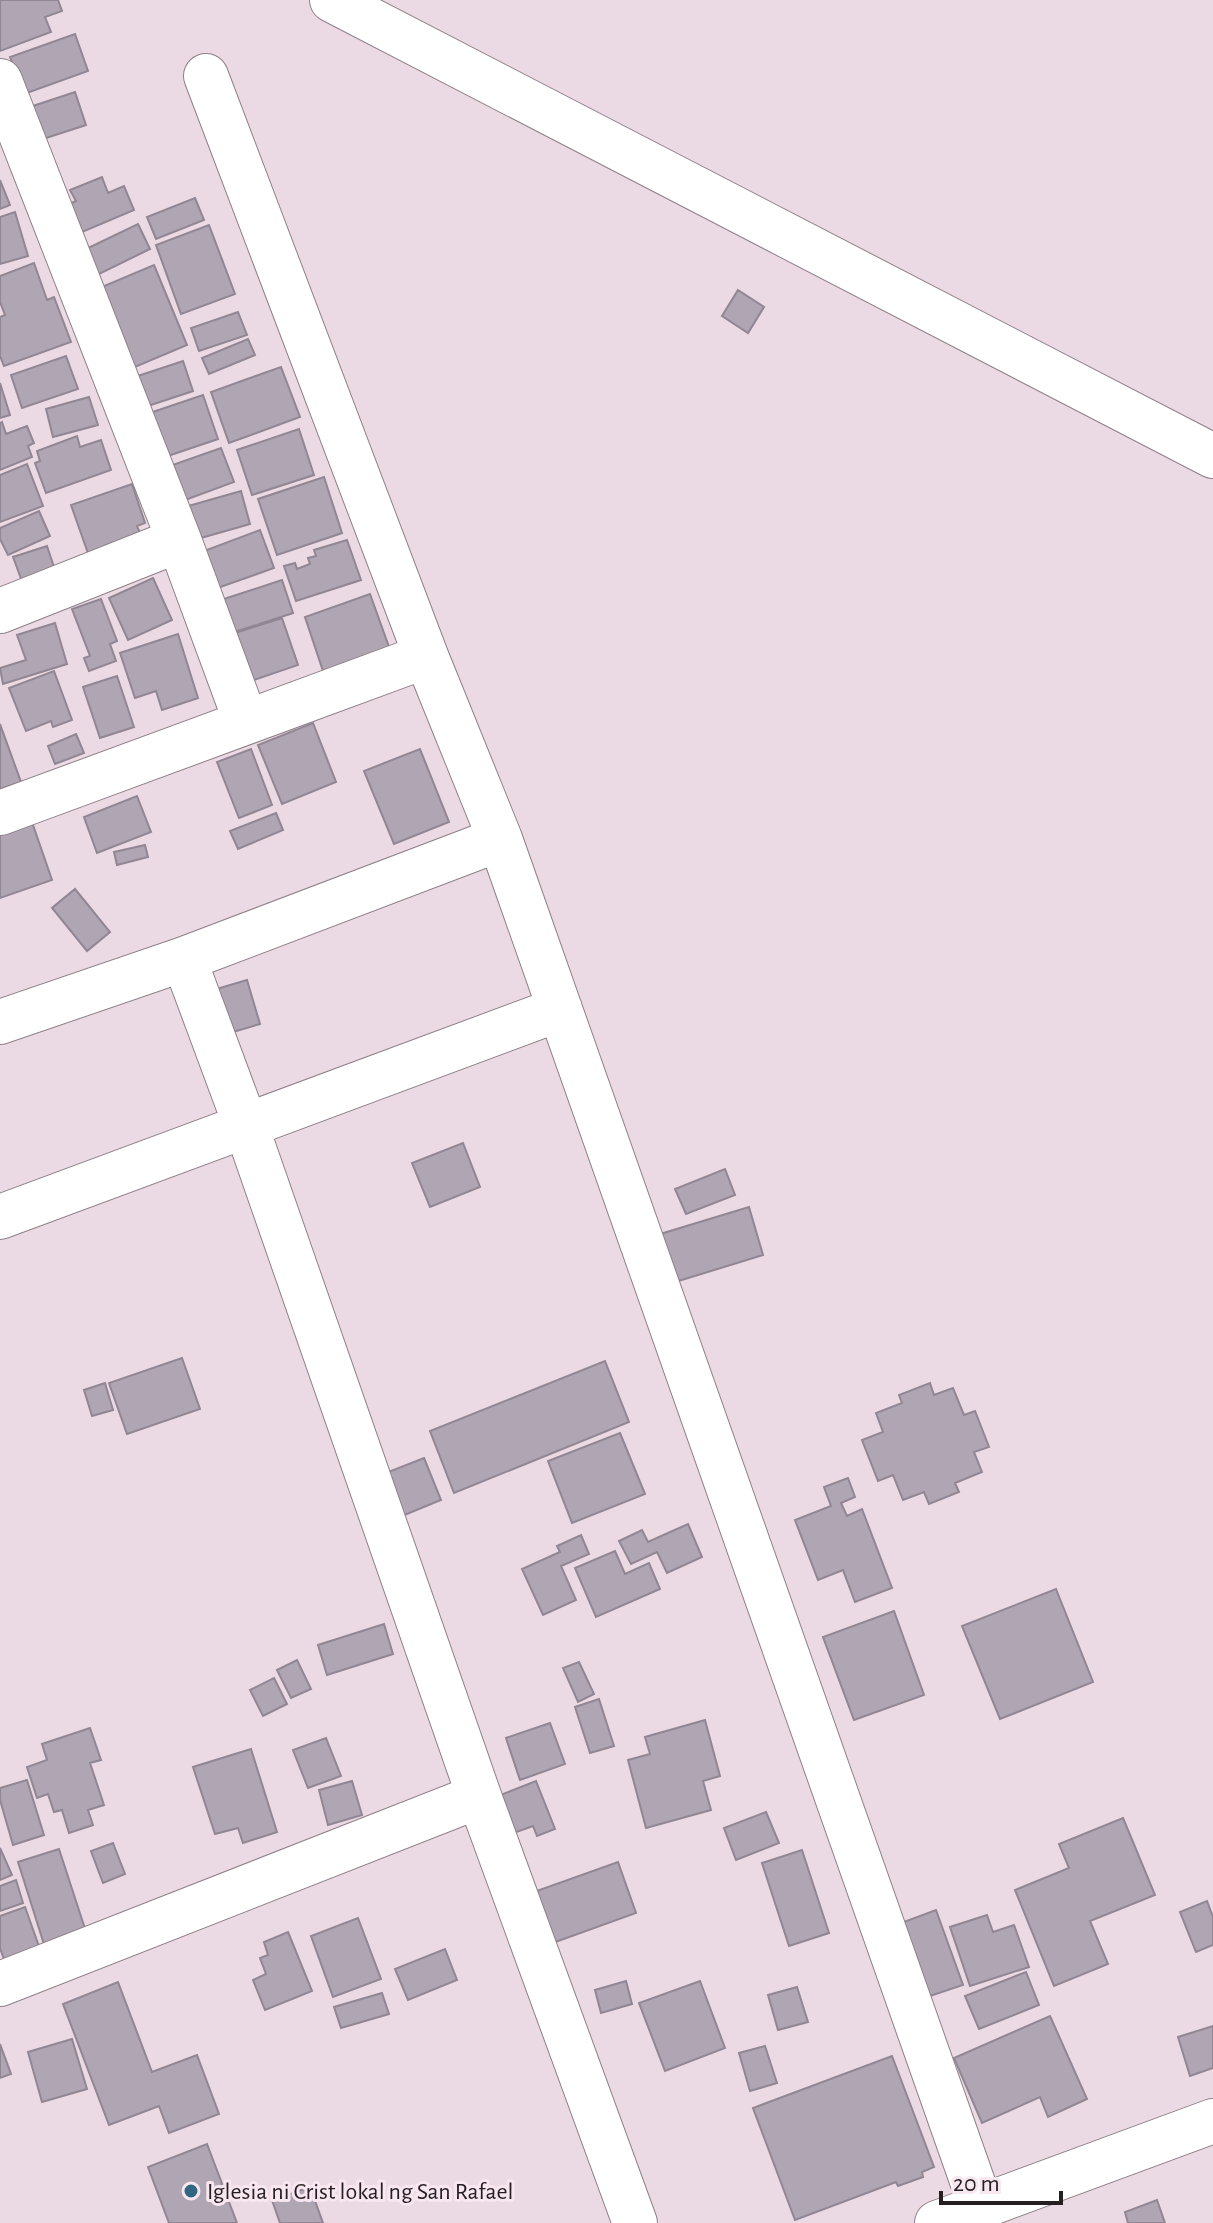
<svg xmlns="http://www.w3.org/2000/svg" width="1213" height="2223" font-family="'Alegreya Sans',sans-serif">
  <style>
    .building { fill: #b0a5b2; stroke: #918693; stroke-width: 2 }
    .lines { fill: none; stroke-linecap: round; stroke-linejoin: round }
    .minor-casing { stroke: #8f8088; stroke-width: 46 }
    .highway-casing { stroke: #8f8088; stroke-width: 46 }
    .minor { stroke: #fff; stroke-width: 44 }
    .highway { stroke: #fff; stroke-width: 44 }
    .poi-dot { fill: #316782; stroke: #f8e7f0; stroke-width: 3 }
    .labels { text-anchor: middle; stroke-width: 6; stroke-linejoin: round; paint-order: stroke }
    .poi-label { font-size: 24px; fill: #251f22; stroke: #f8e7f0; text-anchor: start }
  </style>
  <rect width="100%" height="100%" fill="#ebd9e3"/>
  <path class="building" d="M 0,0 L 58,0 L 62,11 L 45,17 L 51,32 L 0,51 Z
    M 75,34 L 88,71 L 24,94 L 10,57 Z
    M 75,92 L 86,125 L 43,139 L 33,106 Z
    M 102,177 L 108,193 L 124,186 L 134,210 L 75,235 L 63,207 L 76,201 L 70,190 Z
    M 0,180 L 10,205 L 0,209 Z
    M 195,198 L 204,220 L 156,239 L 147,217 Z
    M 15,212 L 28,256 L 0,264 L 0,217 Z
    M 138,224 L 150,249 L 97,275 L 84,250 Z
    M 209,225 L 235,294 L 181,314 L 156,245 Z
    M 34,263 L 47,300 L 54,297 L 71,342 L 4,366 L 0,356 L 0,317 L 5,315 L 0,302 L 0,276 Z
    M 154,265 L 187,345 L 123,372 L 90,292 Z
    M 738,290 L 764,307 L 748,333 L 722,316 Z
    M 238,312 L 247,335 L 199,351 L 191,328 Z
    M 248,339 L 255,355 L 209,374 L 202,358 Z
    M 66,356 L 78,389 L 22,408 L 11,375 Z
    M 183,361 L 193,391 L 145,407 L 135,377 Z
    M 281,367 L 300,417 L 229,443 L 211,392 Z
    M 0,383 L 10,415 L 0,418 Z
    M 203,395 L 218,439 L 159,459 L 144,415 Z
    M 89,397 L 98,425 L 53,437 L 46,409 Z
    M 2,422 L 6,434 L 27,426 L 34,443 L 28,446 L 32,457 L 0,470 L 0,423 Z
    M 299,429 L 314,475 L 252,495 L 237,450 Z
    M 77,436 L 80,447 L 101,440 L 111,470 L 46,493 L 35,463 L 40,461 L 37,451 Z
    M 221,448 L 234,482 L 177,503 L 164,468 Z
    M 27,464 L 43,506 L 0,522 L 0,475 Z
    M 324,477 L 342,533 L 277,555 L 258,499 Z
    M 132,484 L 145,523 L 137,526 L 142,538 L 89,556 L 71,505 Z
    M 241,491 L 250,524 L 194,540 L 185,507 Z
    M 39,511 L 50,536 L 8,555 L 0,539 L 0,528 Z
    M 260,530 L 274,568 L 209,591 L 196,554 Z
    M 347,540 L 361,580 L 296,601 L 284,566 L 295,563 L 297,569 L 310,564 L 308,558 L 316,556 L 314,550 Z
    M 47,546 L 56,573 L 23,584 L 13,557 Z
    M 153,578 L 172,620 L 128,640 L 109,598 Z
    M 282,580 L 293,613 L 229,634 L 218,601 Z
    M 370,594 L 389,647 L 323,671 L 305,617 Z
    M 101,599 L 117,641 L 110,644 L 116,661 L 89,671 L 84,658 L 90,656 L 72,609 Z
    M 282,618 L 298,665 L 251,681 L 235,633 Z
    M 55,623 L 67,664 L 3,684 L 0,668 L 26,660 L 17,635 Z
    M 178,634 L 198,698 L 162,710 L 156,691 L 135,698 L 120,653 Z
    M 54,671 L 72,720 L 53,727 L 51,721 L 26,731 L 9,688 Z
    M 117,676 L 134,727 L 100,738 L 83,687 Z
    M 313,723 L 336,782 L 282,804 L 258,745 Z
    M 0,724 L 21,782 L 0,789 Z
    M 76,734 L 84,753 L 55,764 L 48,746 Z
    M 251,749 L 272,805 L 239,818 L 217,762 Z
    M 420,749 L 449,822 L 394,844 L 364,771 Z
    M 137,796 L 151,832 L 97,853 L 84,817 Z
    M 276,813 L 283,830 L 238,849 L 230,831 Z
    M 32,822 L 52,880 L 0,898 L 0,833 Z
    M 145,845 L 148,857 L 117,865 L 114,852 Z
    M 75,889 L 110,932 L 87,951 L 52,908 Z
    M 247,980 L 260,1024 L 223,1035 L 210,991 Z
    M 463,1143 L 480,1187 L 430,1207 L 412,1163 Z
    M 725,1169 L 735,1195 L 686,1214 L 675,1189 Z
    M 749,1207 L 763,1255 L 672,1283 L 657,1235 Z
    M 182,1358 L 200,1409 L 127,1434 L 109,1383 Z
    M 605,1361 L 629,1422 L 454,1493 L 430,1431 Z
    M 105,1383 L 113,1410 L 92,1416 L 84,1390 Z
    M 930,1383 L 934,1395 L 953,1388 L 964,1415 L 975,1411 L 989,1447 L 974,1452 L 982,1472 L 955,1483 L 959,1492 L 929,1504 L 924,1492 L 903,1500 L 893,1475 L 878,1481 L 862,1440 L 883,1432 L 876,1413 L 902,1403 L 899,1395 Z
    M 620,1433 L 645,1494 L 572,1523 L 548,1461 Z
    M 424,1458 L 441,1500 L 390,1521 L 373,1478 Z
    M 848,1478 L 855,1497 L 841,1503 L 847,1516 L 862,1509 L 892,1588 L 855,1602 L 843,1570 L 818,1580 L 795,1520 L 831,1506 L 824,1487 Z
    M 688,1524 L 702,1557 L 667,1573 L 657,1552 L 631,1564 L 619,1541 L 642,1530 L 648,1542 Z
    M 581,1535 L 589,1554 L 561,1566 L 576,1600 L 543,1615 L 522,1569 L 560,1552 L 557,1546 Z
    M 615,1551 L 625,1574 L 649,1563 L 660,1589 L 596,1617 L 575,1568 Z
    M 1056,1589 L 1093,1682 L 1000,1719 L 962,1626 Z
    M 894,1611 L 924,1695 L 854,1720 L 823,1637 Z
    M 384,1624 L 393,1654 L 327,1675 L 318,1645 Z
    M 297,1660 L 311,1689 L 291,1698 L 277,1670 Z
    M 579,1662 L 594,1694 L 578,1702 L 563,1668 Z
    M 274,1678 L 287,1704 L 263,1716 L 250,1690 Z
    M 599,1699 L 614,1746 L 590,1753 L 575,1707 Z
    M 705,1720 L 720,1776 L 703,1781 L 711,1810 L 646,1828 L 628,1760 L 650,1754 L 645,1737 Z
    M 550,1723 L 565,1764 L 520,1780 L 506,1738 Z
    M 90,1728 L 101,1760 L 90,1763 L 104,1805 L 88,1810 L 93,1825 L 69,1833 L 62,1810 L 54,1812 L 48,1794 L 37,1798 L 27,1767 L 47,1760 L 42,1744 Z
    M 326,1738 L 341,1776 L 308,1788 L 293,1750 Z
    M 251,1749 L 277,1832 L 243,1843 L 238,1828 L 215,1834 L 193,1767 Z
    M 27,1780 L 44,1835 L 13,1845 L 0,1800 L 0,1788 Z
    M 352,1781 L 362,1815 L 328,1825 L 319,1790 Z
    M 536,1781 L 555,1829 L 537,1836 L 533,1826 L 508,1835 L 493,1798 Z
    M 766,1812 L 779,1843 L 736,1860 L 724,1828 Z
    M 1123,1818 L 1155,1895 L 1090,1921 L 1108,1964 L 1054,1986 L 1015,1890 L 1069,1868 L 1059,1844 Z
    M 113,1843 L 125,1874 L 103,1883 L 91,1851 Z
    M 0,1848 L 12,1875 L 0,1880 Z
    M 59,1849 L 90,1944 L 48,1957 L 18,1862 Z
    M 802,1850 L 829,1933 L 789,1946 L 762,1863 Z
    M 618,1862 L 636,1913 L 550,1944 L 531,1893 Z
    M 16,1880 L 23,1903 L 0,1911 L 0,1886 Z
    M 1207,1901 L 1213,1917 L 1213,1945 L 1196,1952 L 1180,1912 Z
    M 25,1907 L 42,1955 L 7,1968 L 0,1948 L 0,1916 Z
    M 936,1910 L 963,1985 L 927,1997 L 901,1923 Z
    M 987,1915 L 993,1932 L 1014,1925 L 1029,1967 L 970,1986 L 950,1927 Z
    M 358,1918 L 381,1979 L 333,1997 L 311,1936 Z
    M 288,1932 L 312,1991 L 265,2010 L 253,1980 L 266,1974 L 260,1958 L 268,1955 L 264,1942 Z
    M 445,1949 L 457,1980 L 408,2000 L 395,1969 Z
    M 1026,1972 L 1039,2005 L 979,2029 L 965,1996 Z
    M 626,1981 L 632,2004 L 601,2013 L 595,1990 Z
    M 700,1981 L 725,2048 L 665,2071 L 639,2003 Z
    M 118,1982 L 152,2072 L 197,2055 L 219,2114 L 169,2133 L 159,2106 L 109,2125 L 63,2004 Z
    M 797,1987 L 808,2022 L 778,2030 L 768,1995 Z
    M 382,1993 L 389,2014 L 341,2028 L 334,2007 Z
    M 1050,2016 L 1087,2099 L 1048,2117 L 1040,2097 L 982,2123 L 954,2058 Z
    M 1213,2026 L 1213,2068 L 1190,2076 L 1178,2037 Z
    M 72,2039 L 87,2089 L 42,2102 L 28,2052 Z
    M 0,2044 L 11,2074 L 0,2078 Z
    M 765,2046 L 777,2083 L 750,2091 L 739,2053 Z
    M 892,2056 L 934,2167 L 922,2172 L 923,2177 L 898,2186 L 896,2182 L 795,2220 L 753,2108 Z
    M 207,2144 L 237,2223 L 169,2223 L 148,2167 Z
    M 310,2187 L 323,2223 L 280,2223 L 272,2200 Z
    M 1157,2200 L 1165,2223 L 1128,2223 L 1125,2212 Z"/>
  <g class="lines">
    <g class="minor-casing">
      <path id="minor" d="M 332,0 L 1213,456
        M 206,76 L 426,656 L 500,839 L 981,2206
        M 0,81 L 179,540 L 246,722
        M 0,611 L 179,540
        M 0,813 L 426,656
        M 184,959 L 246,1126 L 479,1796 L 635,2223
        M 0,1022 L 184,959 L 500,839
        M 0,1217 L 560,1009
        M 0,1984 L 479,1796"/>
    </g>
    <g class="highway-casing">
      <path id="highway" d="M 937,2223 L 1213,2121"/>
    </g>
    <use href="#minor" class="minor"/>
    <use href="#highway" class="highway"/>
  </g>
  <circle class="poi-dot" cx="191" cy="2191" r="8"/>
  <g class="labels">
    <g class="poi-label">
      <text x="207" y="2199">Iglesia ni Crist lokal ng San Rafael</text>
    </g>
  </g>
  <path d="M941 2191v12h120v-12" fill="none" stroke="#251f22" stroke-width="4"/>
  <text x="953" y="2191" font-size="24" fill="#251f22" stroke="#f8e7f0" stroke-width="6" paint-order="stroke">20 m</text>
</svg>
